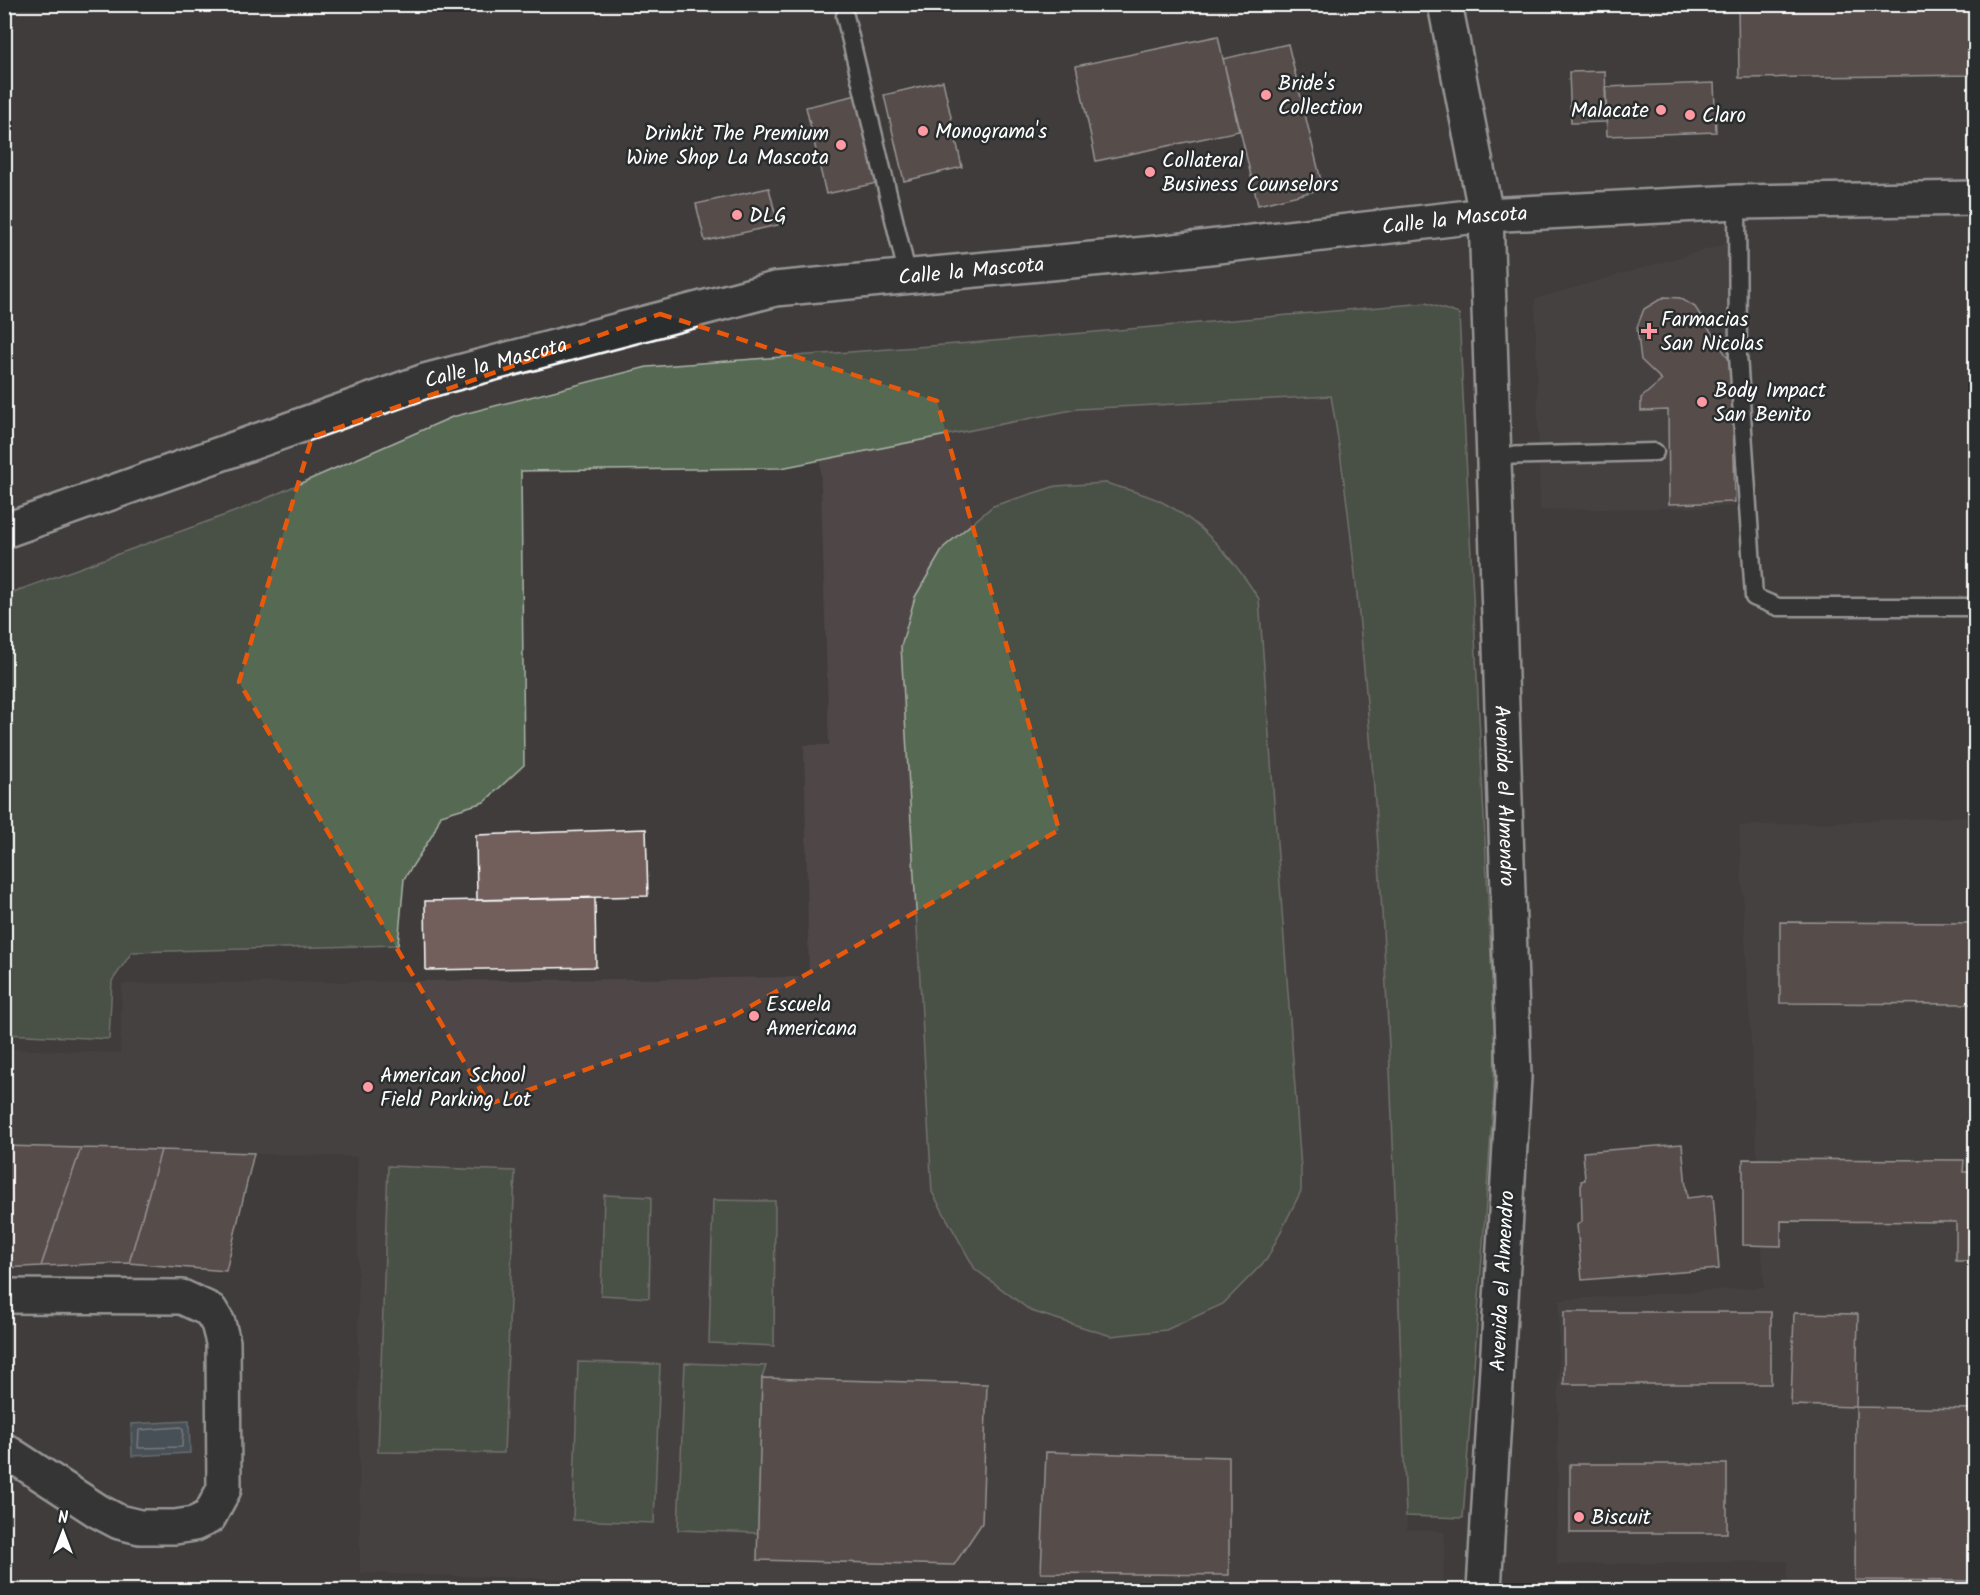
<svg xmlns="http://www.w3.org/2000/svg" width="1980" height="1595" font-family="Kalam,sans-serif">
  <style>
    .built { fill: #4f4646 }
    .green { fill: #576953; stroke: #abb4a9; stroke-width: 1.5 }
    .water { fill: #516976; stroke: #97a5ad; stroke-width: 1.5 }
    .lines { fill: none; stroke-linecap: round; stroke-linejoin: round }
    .shore { stroke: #b9c3c8; stroke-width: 1.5 }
    .building { fill: #725f5c; stroke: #fff; stroke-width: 1.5 }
    .service-casing { stroke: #fff; stroke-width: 21 }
    .minor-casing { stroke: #fff; stroke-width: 38 }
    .tertiary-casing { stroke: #fff; stroke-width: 38 }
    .secondary-casing { stroke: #fff; stroke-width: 38 }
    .service { stroke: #2a2d2e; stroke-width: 16 }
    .minor { stroke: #2a2d2e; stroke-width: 33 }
    .tertiary { stroke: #2a2d2e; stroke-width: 33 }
    .secondary { stroke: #2a2d2e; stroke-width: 33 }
    .marked { fill: none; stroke: #e8590c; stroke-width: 4.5; stroke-dasharray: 12 8; stroke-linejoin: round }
    .poi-dot { fill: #ff9aa2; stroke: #2a2d2e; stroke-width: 2 }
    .labels { text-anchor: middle; stroke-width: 5; stroke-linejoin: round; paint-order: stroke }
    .poi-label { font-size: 21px; fill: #fff; stroke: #2a2d2e; text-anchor: start }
    .street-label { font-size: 21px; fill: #fff; stroke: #2a2d2e }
  </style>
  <rect width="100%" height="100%" fill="#403c3c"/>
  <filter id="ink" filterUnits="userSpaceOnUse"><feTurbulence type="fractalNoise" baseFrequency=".0167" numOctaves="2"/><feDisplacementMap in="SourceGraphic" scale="12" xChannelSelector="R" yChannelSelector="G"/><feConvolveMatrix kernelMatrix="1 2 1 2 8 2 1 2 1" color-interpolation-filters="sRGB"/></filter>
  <g filter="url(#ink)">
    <path class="built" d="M 1729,243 L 1734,507 L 1540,510 L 1535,299 Z
      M 1331,396 L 1361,626 L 1380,867 L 1392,1104 L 1407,1529 L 1445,1532 L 1443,1590 L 913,1590 L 360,1573 L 357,1157 L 5,1146 L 5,1049 L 120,1053 L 122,984 L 809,977 L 804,745 L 829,745 L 820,458 L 1077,409 Z
      M 1975,816 L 1975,1590 L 1788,1590 L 1787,1561 L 1557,1565 L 1559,1300 L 1764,1287 L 1739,826 Z"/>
    <path class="green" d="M 1426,303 L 1459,314 L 1495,1039 L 1494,1092 L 1463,1518 L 1406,1516 C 1397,1260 1391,1004 1371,749 C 1361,632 1351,512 1331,396 L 1077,409 L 781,468 L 521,471 L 524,765 L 484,802 L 441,815 L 433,834 L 404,879 L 398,945 L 132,952 L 112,981 L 109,1039 L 5,1034 L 5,595 L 242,509 L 452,417 L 647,367 L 970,343 Z
      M 1106,483 C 1124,489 1143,493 1160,501 C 1203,522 1234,560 1259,599 L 1301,1169 L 1301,1191 L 1267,1259 L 1223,1304 L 1166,1330 L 1111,1336 L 1031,1311 L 975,1269 L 932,1192 L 901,646 L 915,597 L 944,547 L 993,506 L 1056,486 Z
      M 388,1166 L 515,1171 L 504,1453 L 378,1452 Z
      M 604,1195 L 651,1197 L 649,1298 L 601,1295 Z
      M 713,1200 L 775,1201 L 774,1346 L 709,1343 Z
      M 578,1362 L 660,1364 L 654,1523 L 573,1520 Z
      M 685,1363 L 766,1366 L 762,1378 L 759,1533 L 678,1530 Z"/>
    <path class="water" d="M 189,1421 L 190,1453 L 132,1456 L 131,1424 Z"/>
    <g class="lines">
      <path class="shore" d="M 181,1427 L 183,1430 L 182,1447 L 138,1448 L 139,1430 Z"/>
    </g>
    <path class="building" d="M 1738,4 L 1976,4 L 1976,75 L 1739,78 Z
      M 1218,36 L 1239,131 L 1096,161 L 1076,66 Z
      M 1288,44 L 1323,189 L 1258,205 L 1223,59 Z
      M 1605,71 L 1607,122 L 1571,123 L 1569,72 Z
      M 943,81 L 962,167 L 904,181 L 884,95 Z
      M 1714,83 L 1716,132 L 1607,136 L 1605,87 Z
      M 857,95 L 877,183 L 826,194 L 806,107 Z
      M 769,188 L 778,225 L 705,241 L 696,204 Z
      M 1664,297 L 1680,298 L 1695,307 L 1732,364 L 1735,502 L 1669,504 L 1668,410 L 1641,411 L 1641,398 L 1662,380 L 1641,360 L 1637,327 L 1644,309 Z
      M 646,829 L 648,896 L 477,900 L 476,835 Z
      M 595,898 L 596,967 L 426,970 L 425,901 Z
      M 1780,922 L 1972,923 L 1972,1004 L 1780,1003 Z
      M 1682,1144 L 1687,1198 L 1713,1195 L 1719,1269 L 1582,1280 L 1577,1225 L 1582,1221 L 1581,1181 L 1585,1180 L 1583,1152 Z
      M 4,1146 L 81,1148 L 41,1266 L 4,1268 Z
      M 81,1148 L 161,1150 L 129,1263 L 41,1266 Z
      M 161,1150 L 254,1153 L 226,1271 L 129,1263 Z
      M 1743,1159 L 1964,1160 L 1963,1172 L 1976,1172 L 1976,1261 L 1956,1261 L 1956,1222 L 1781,1221 L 1781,1246 L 1743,1245 Z
      M 1564,1312 L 1771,1312 L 1771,1384 L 1564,1384 Z
      M 1794,1313 L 1858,1314 L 1856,1407 L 1791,1405 Z
      M 762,1378 L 987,1384 L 982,1523 L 954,1565 L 757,1560 Z
      M 1856,1407 L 1976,1409 L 1976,1581 L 1855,1580 Z
      M 1046,1452 L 1229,1457 L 1229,1575 L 1041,1573 Z
      M 1570,1464 L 1727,1464 L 1727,1533 L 1570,1533 Z"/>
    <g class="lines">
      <g class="service-casing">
        <path id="service" d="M 845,16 L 908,277
          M 1737,202 L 1738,355 L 1754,597 L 1778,607 L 1976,607
          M 1493,456 L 1655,452"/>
      </g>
      <g class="minor-casing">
        <path id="minor" d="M 4,1296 L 182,1297 L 210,1310 L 218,1323 L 223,1342 L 224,1489 L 209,1517 L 194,1524 L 175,1527 L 140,1527 L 119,1522 L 98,1511 L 4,1450"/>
      </g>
      <g class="tertiary-casing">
        <g id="tertiary">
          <path id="s1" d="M 1445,4 L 1486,215 L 1514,1077 L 1484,1590"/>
        </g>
      </g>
      <g class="secondary-casing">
        <g id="secondary">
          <path id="s2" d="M 4,531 L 425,381 L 775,289 L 1166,252 L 1486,215 L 1737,202 L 1976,198"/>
        </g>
      </g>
      <use href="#service" class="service"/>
      <use href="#minor" class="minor"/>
      <use href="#tertiary" class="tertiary"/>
      <use href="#secondary" class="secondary"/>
    </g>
  </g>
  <path d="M0 0H1980V1595H0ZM 660,314 L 937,401 L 1059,830 L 728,1019 L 489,1104 L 239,682 L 312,437 Z" fill="#403c3c" fill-opacity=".55" fill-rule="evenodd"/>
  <path class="marked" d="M 660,314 L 937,401 L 1059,830 L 728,1019 L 489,1104 L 239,682 L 312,437 Z"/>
  <g class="poi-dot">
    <circle cx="1266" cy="95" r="6"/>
    <circle cx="1661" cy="110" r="6"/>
    <circle cx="1690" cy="115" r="6"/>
    <circle cx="923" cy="131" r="6"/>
    <circle cx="841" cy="145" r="6"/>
    <circle cx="1150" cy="172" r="6"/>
    <circle cx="737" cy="215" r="6"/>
    <path d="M1646 322h6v6h6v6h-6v6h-6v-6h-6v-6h6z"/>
    <circle cx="1702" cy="402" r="6"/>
    <circle cx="754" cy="1016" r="6"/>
    <circle cx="368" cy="1087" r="6"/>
    <circle cx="1579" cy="1517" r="6"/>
  </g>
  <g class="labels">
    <g class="poi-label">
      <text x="1278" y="90">Bride's<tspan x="1278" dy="24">Collection</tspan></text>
      <text x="1649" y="117" text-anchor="end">Malacate</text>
      <text x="1702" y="122">Claro</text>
      <text x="935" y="138">Monograma's</text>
      <text x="829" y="140" text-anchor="end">Drinkit The Premium<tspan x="829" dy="24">Wine Shop La Mascota</tspan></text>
      <text x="1162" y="167">Collateral<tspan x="1162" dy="24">Business Counselors</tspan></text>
      <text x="749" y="222">DLG</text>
      <text x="1661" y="326">Farmacias<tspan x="1661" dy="24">San Nicolas</tspan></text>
      <text x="1714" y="397">Body Impact<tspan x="1714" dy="24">San Benito</tspan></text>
      <text x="766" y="1011">Escuela<tspan x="766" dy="24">Americana</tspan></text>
      <text x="380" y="1082">American School<tspan x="380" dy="24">Field Parking Lot</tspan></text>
      <text x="1591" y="1524">Biscuit</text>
    </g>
    <g class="street-label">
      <text dy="7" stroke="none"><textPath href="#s2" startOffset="1492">Calle la Mascota</textPath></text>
      <text dy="7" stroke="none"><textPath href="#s2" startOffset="1006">Calle la Mascota</textPath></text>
      <text dy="7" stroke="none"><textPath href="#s2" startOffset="520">Calle la Mascota</textPath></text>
      <text dy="7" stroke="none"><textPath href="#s1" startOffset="796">Avenida el Almendro</textPath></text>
      <text transform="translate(1502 1281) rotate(-87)" y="7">Avenida el Almendro</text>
    </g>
  </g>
  <rect width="1980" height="1595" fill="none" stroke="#2a2d2e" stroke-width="24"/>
  <rect x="12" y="12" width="1956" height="1571" fill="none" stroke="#fff" stroke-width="2" filter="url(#ink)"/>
  <g transform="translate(63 1532)" stroke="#2a2d2e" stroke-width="4.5" paint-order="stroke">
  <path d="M0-4.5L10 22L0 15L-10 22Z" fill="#ffffff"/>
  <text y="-9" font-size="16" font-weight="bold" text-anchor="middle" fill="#ffffff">N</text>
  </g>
</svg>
